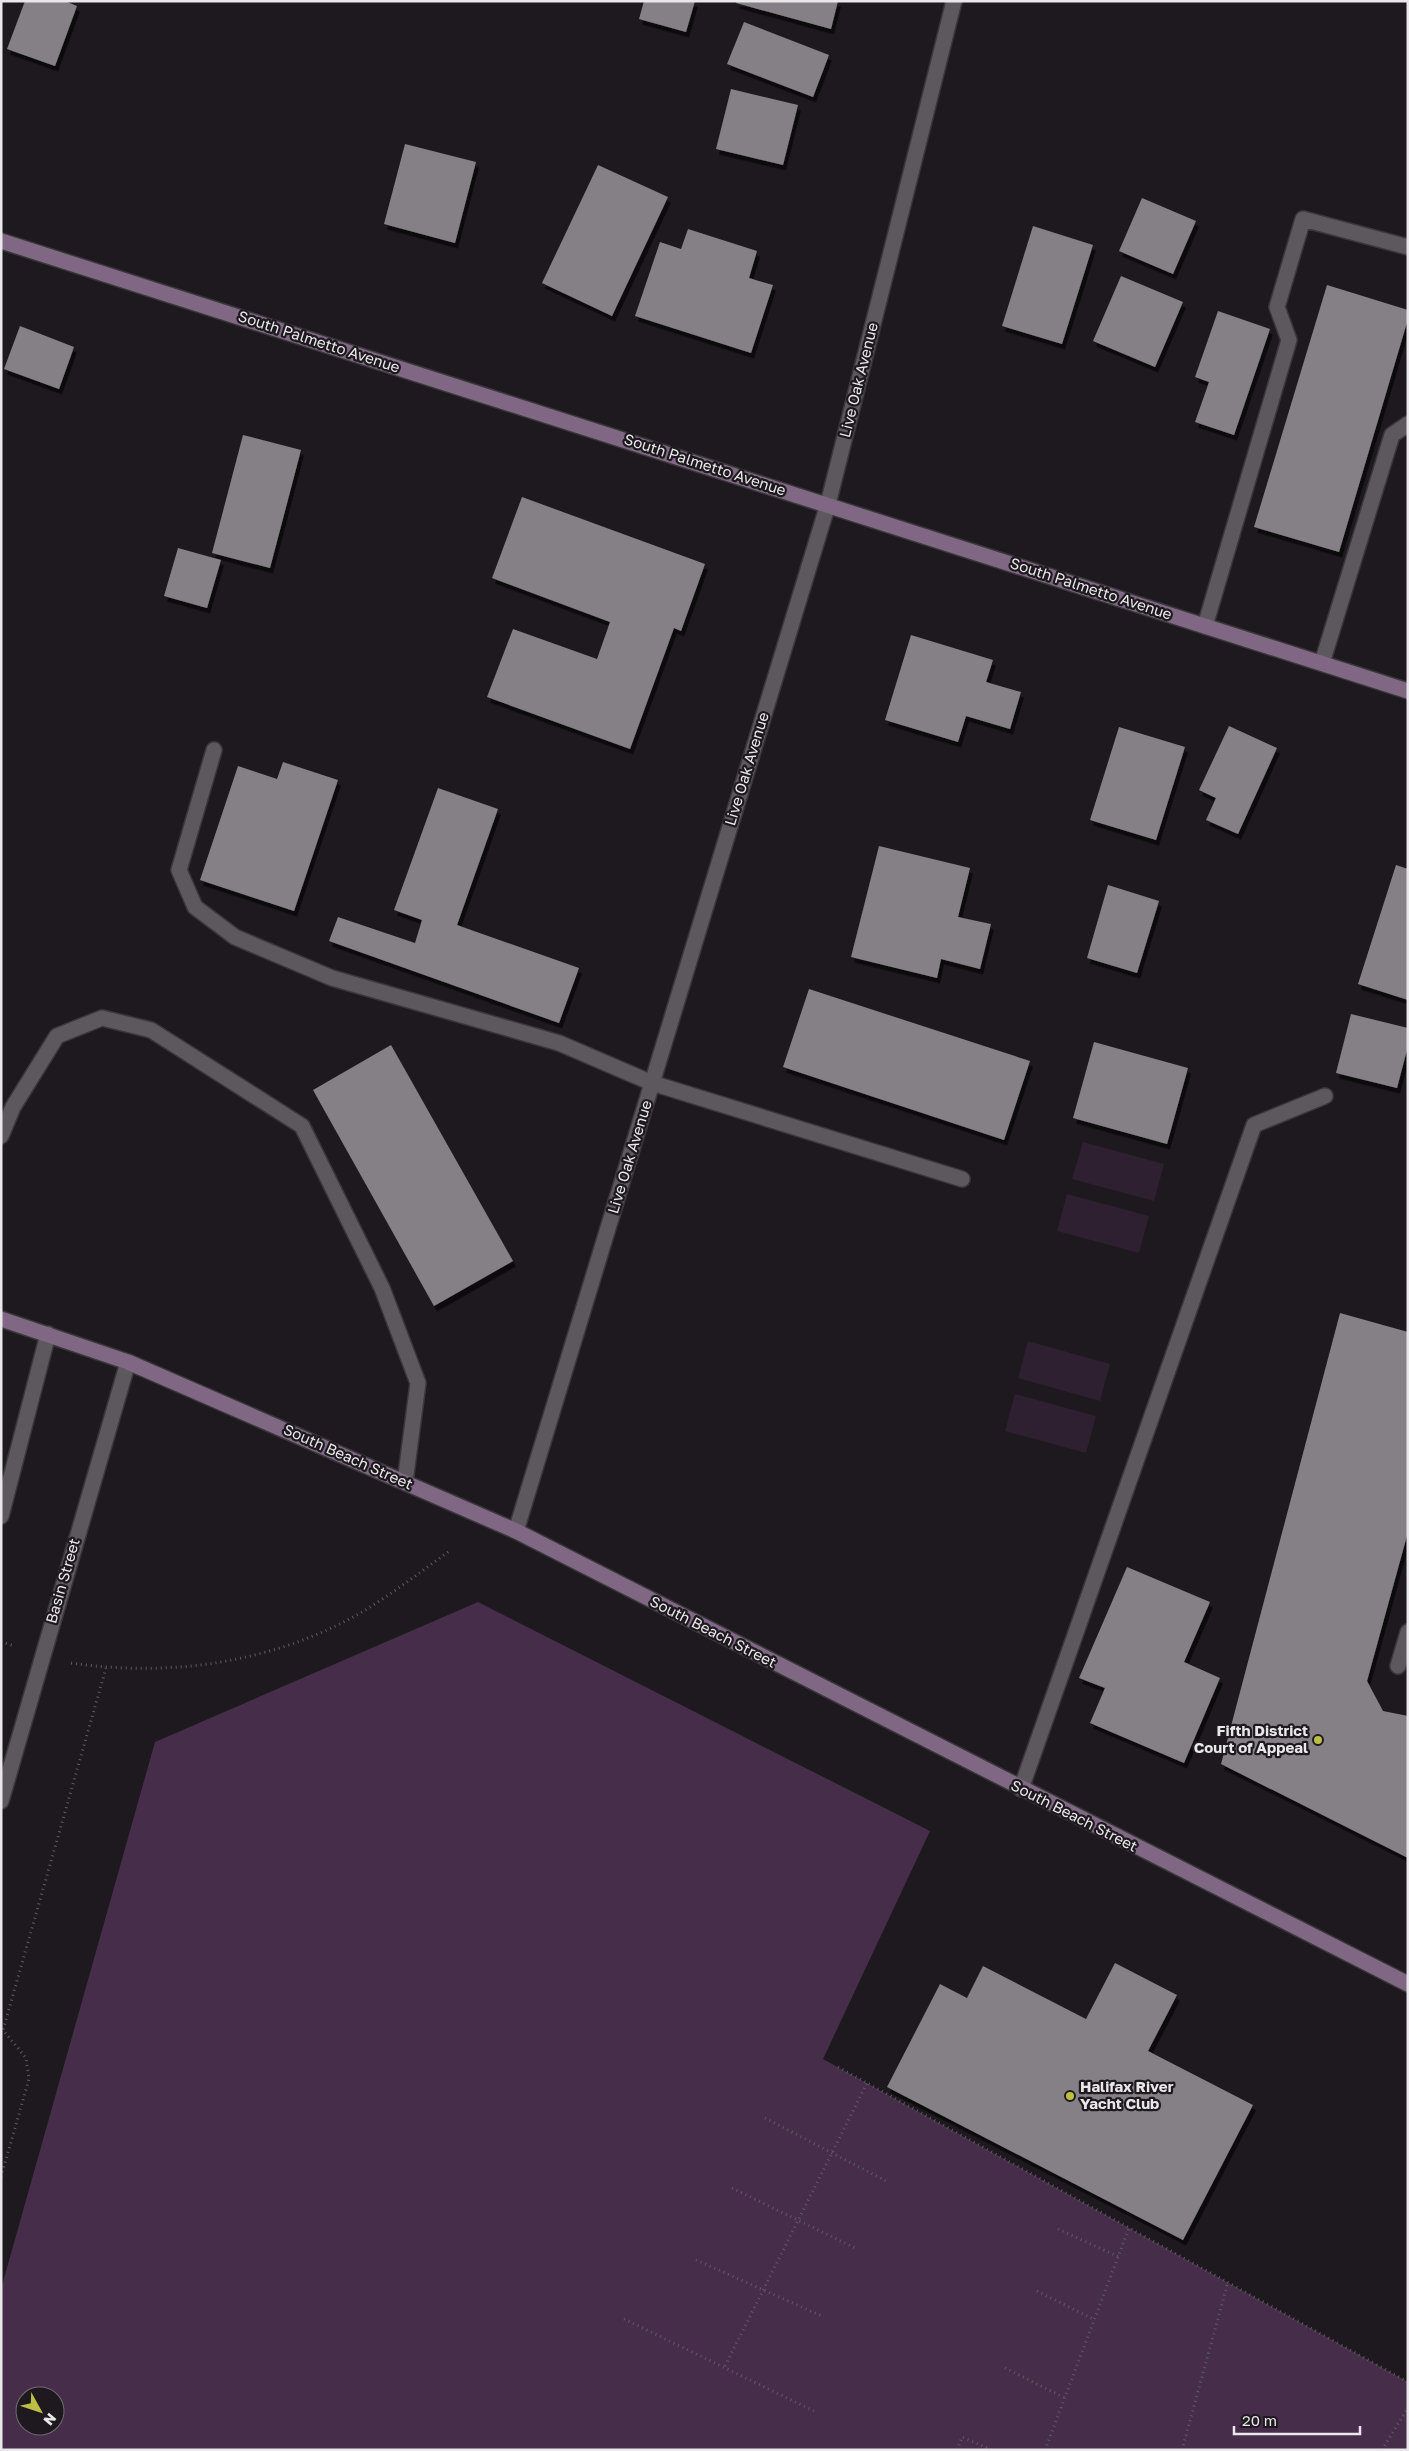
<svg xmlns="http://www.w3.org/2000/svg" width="1409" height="2451" font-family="'Golos Text',sans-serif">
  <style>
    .green { fill: #2e2031 }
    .water { fill: #462e4a; fill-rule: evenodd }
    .building { fill: #848085; filter: url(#shadow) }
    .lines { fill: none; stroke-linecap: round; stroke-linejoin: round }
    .lane-casing { stroke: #39373a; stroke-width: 18 }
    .street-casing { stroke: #39373a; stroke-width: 18 }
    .secondary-casing { stroke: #39373a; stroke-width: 18 }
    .path { stroke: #5e5b5f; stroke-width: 3; stroke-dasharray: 1 4; stroke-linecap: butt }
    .lane { stroke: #5d585e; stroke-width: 15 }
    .street { stroke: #5d585e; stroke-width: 15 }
    .secondary { stroke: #806885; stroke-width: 15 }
    .poi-dot { fill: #bcbf44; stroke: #1d191e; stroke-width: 2 }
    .labels { text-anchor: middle; stroke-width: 4.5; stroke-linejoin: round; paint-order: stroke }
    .street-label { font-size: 15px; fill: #e9e7ea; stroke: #1d191e }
    .poi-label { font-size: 15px; font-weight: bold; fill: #e9e7ea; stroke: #1d191e; text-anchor: end }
  </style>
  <defs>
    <filter id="shadow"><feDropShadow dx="3" dy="5.5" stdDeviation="0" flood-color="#0009"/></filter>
  </defs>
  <rect width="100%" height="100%" fill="#1d191e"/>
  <path class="green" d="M 1083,1142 L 1164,1164 L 1154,1201 L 1072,1179 Z
    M 1067,1194 L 1149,1216 L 1139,1253 L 1057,1231 Z
    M 1028,1341 L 1110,1364 L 1100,1401 L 1018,1378 Z
    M 1015,1394 L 1096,1416 L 1086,1453 L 1005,1431 Z"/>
  <path class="water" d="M 478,1602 L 930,1831 L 823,2059 L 1408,2382 L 1408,2450 L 1,2450 L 1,2289 L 155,1742 ZM 25,2396 L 55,2396 L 55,2426 L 25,2426 Z"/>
  <path class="building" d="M 25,1 L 65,1 L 77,6 L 55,66 L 7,49 Z
    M 644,1 L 695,1 L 686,32 L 639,19 Z
    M 737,1 L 838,1 L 831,29 L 736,3 Z
    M 744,22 L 829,55 L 813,97 L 727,64 Z
    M 731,89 L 798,105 L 783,165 L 716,149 Z
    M 405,144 L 476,162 L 455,243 L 384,224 Z
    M 598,165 L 668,197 L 612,316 L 542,283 Z
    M 1142,198 L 1196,221 L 1173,274 L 1119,251 Z
    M 1033,226 L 1093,245 L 1062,344 L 1002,326 Z
    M 688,229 L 757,251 L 749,278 L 773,285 L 751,353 L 635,316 L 660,242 L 681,249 Z
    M 1121,276 L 1183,302 L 1155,367 L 1093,341 Z
    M 1327,285 L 1408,310 L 1408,319 L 1339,552 L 1254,527 Z
    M 1218,311 L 1270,329 L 1234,435 L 1195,422 L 1209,382 L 1195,377 Z
    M 20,326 L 74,347 L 59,389 L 4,369 Z
    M 243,435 L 301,450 L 270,568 L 212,553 Z
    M 522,497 L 705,564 L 681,631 L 674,628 L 630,749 L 487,697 L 513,629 L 597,659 L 610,622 L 492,578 Z
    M 178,548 L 221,560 L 207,608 L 164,596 Z
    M 911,635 L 993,660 L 986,682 L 1021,692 L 1010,729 L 966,716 L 958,742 L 885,720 Z
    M 1229,726 L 1277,748 L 1238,834 L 1206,820 L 1216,798 L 1199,790 Z
    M 1119,727 L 1185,747 L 1156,840 L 1090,820 Z
    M 283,762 L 338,780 L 294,911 L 200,880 L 238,766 L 277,779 Z
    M 438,788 L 498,809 L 457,925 L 579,968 L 559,1023 L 329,941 L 338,917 L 415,943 L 422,920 L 394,910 Z
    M 879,846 L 970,868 L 958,917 L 991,924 L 980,969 L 941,959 L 937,978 L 851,957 Z
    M 1396,865 L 1408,869 L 1408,1000 L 1358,984 Z
    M 1108,885 L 1159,901 L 1137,973 L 1087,958 Z
    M 809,989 L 1030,1061 L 1004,1140 L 783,1067 Z
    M 1351,1014 L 1408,1028 L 1408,1046 L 1397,1088 L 1336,1073 Z
    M 1094,1042 L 1188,1068 L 1167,1144 L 1073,1118 Z
    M 391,1045 L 513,1261 L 434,1306 L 313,1090 Z
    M 1340,1313 L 1408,1332 L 1408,1532 L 1367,1681 L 1383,1711 L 1408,1716 L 1408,1858 L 1221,1764 Z
    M 1127,1567 L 1210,1602 L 1184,1662 L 1220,1678 L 1184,1763 L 1090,1723 L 1105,1688 L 1079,1678 Z
    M 1115,1963 L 1177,1995 L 1148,2051 L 1253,2105 L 1183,2240 L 887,2087 L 940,1984 L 967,1998 L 983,1966 L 1086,2019 Z"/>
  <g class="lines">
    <g class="lane-casing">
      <path id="lane" d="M 1205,626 L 1289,340 L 1277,307 L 1303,219 L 1408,247
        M 1322,663 L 1392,435 L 1408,424
        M 214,750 L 179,870 L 195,907 L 235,937 L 332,978 L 559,1043 L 652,1083 L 962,1179
        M 1,1136 L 13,1107 L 57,1036 L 102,1018 L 151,1030 L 302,1126 L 382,1288 L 418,1383 L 405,1482
        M 1398,1666 L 1408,1632
        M 1021,1789 L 1254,1125 L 1325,1096"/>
    </g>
    <g class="street-casing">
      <path id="street" d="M 1,1516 L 48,1334
        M 516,1531 L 828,504 L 954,1
        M 1,1801 L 128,1362"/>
    </g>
    <g class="secondary-casing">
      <path id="secondary" d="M 1,241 L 1408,691
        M 1,1319 L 128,1362 L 516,1531 L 1408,1984"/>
    </g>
    <path class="path" d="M 1,1642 L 15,1646
      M 71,1663 C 172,1678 279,1662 367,1609 C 396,1591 423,1570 451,1550
      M 838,2067 L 1408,2382
      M 765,2118 L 888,2182
      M 1,2177 L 29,2079 L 26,2058 L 3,2030 L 106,1668
      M 732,2188 L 855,2248
      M 1058,2229 L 1119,2257
      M 696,2260 L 824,2317
      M 1037,2291 L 1095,2320
      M 624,2319 L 816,2412
      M 725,2366 L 867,2083
      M 1005,2368 L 1065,2398
      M 957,2450 L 962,2437 L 992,2450
      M 1045,2450 L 1129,2228
      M 1182,2450 L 1228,2282
      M 1382,2450 L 1408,2408"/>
    <use href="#lane" class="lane"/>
    <use href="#street" class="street"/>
    <use href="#secondary" class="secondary"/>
  </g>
  <g class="poi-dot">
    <circle cx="1318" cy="1740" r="5"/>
    <circle cx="1070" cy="2096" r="5"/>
  </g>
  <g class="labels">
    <g class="street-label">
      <text transform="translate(319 342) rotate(18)" y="5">South Palmetto Avenue</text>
      <text transform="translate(859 380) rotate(-76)" y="5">Live Oak Avenue</text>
      <text transform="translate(705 465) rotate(18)" y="5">South Palmetto Avenue</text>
      <text transform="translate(1091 589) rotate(18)" y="5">South Palmetto Avenue</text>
      <text transform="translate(747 769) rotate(-73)" y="5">Live Oak Avenue</text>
      <text transform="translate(630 1157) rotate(-73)" y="5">Live Oak Avenue</text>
      <text transform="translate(348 1457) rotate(24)" y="5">South Beach Street</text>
      <text transform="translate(63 1581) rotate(-74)" y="5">Basin Street</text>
      <text transform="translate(713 1632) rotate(27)" y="5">South Beach Street</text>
      <text transform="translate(1074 1816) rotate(27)" y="5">South Beach Street</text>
    </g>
    <g class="poi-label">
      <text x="1308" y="1736">Fifth District<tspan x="1308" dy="17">Court of Appeal</tspan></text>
      <text x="1080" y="2092" text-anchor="start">Halifax River<tspan x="1080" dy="17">Yacht Club</tspan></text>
    </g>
  </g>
  <rect width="1409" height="2451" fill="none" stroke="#e9e7ea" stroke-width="5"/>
  <g transform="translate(40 2411) rotate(130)"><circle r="24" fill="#1d191e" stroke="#6f6b70"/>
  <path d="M0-4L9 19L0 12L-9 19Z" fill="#bcbf44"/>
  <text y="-8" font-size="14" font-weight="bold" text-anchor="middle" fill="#e9e7ea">N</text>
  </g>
  <path d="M1234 2426v8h126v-8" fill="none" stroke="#e9e7ea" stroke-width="2.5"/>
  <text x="1242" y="2426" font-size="15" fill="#e9e7ea" stroke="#1d191e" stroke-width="4" paint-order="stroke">20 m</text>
</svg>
